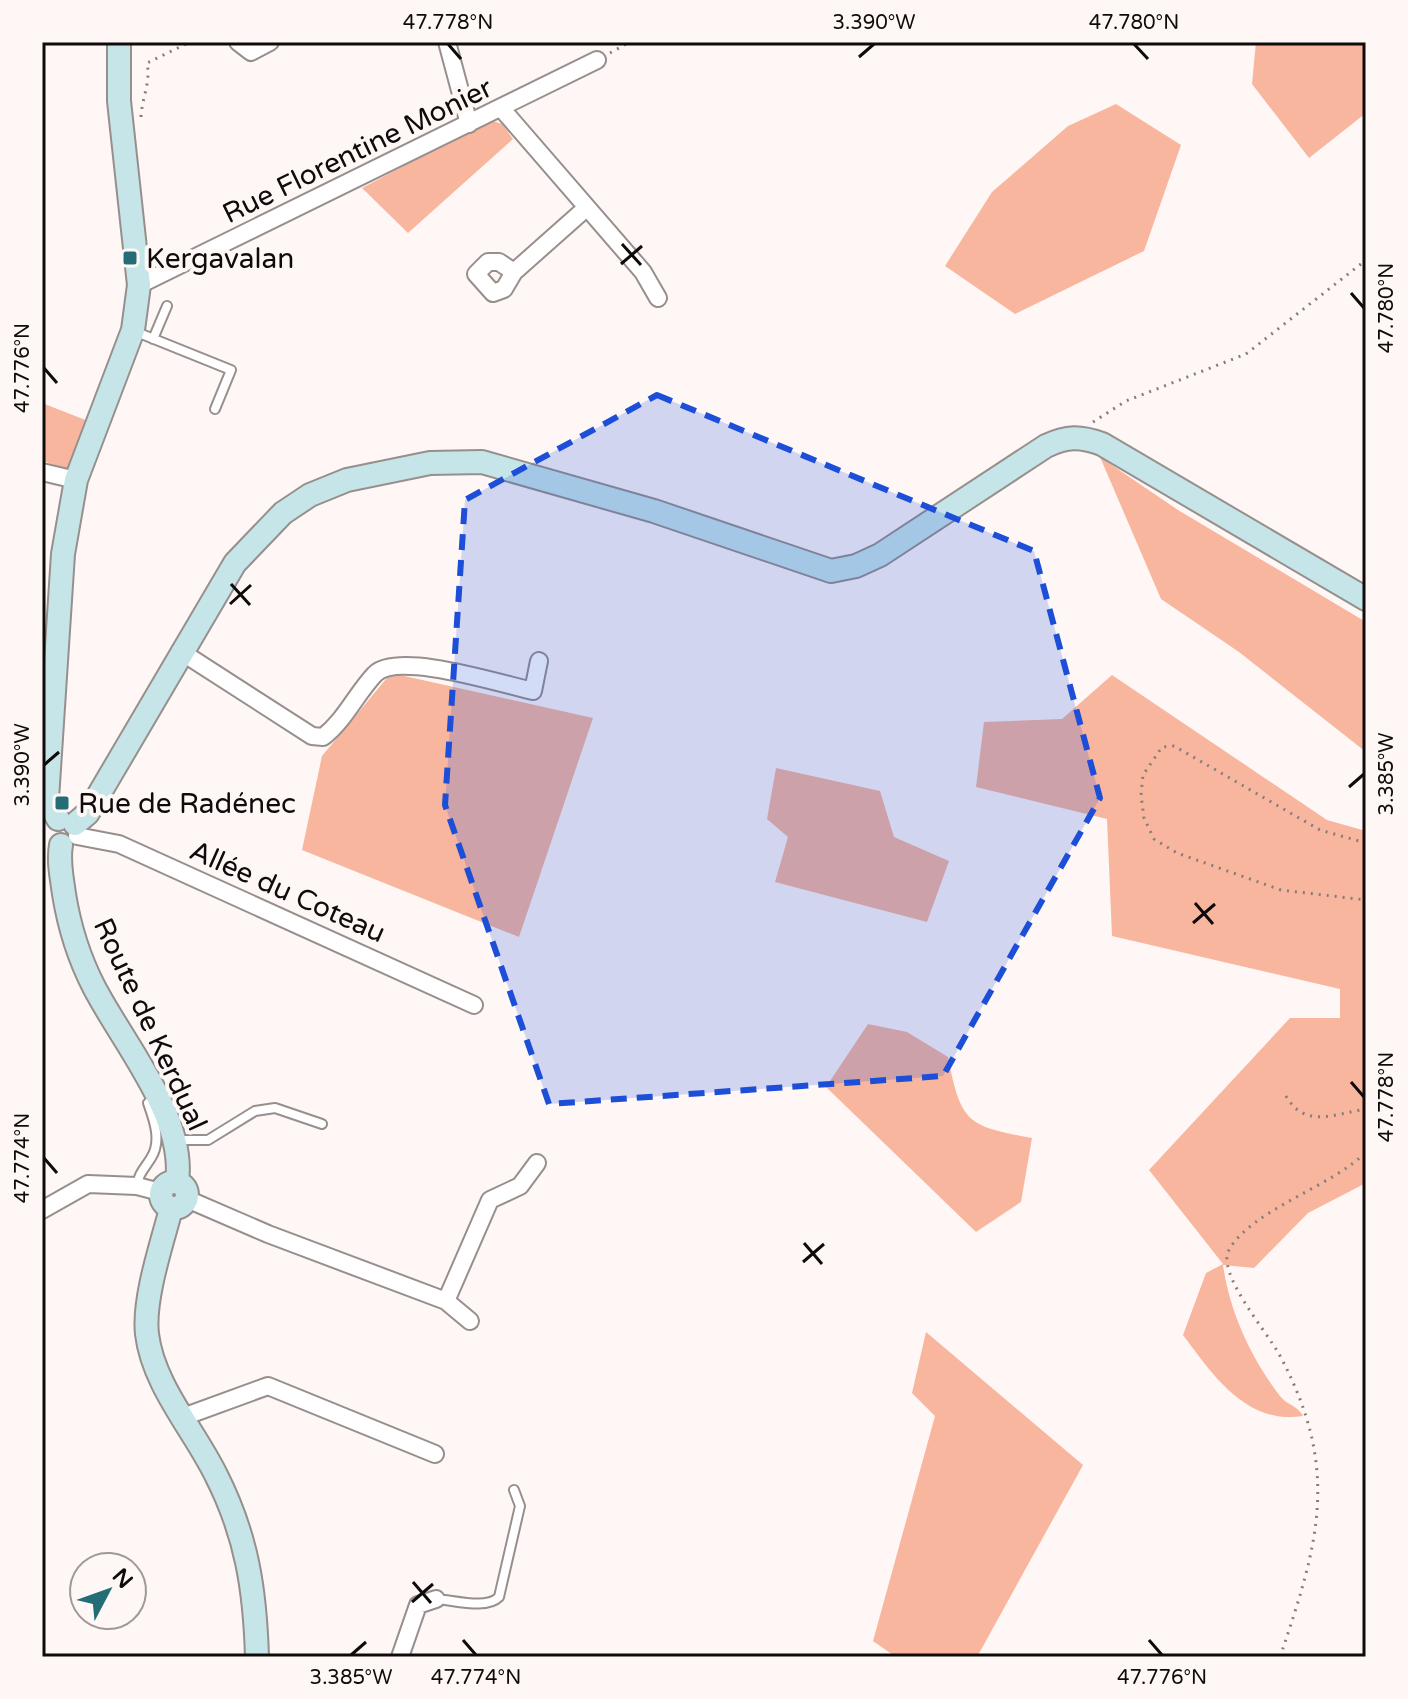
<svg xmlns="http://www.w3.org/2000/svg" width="1408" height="1699" font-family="'Varela Round',sans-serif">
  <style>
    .green { fill: #f9b69e }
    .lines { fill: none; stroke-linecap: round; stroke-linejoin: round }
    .lane-casing { stroke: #978f8c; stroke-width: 12 }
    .street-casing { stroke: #978f8c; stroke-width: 20 }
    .secondary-casing { stroke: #978f8c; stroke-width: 26 }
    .path { stroke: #837e7c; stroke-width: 3; stroke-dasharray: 2 6; stroke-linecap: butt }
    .lane { stroke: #fff; stroke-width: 8 }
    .street { stroke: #fff; stroke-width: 16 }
    .secondary { stroke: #c6e5e9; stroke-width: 22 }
    .marked { fill: #1d4ed8; fill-opacity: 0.2; stroke: #1d4ed8; stroke-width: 6; stroke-dasharray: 16 10; stroke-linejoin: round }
    .ticks { fill: none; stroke: #0e0b0a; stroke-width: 3 }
    .poi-dot { fill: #246d77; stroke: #fff7f5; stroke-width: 3 }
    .labels { text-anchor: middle; stroke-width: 8; stroke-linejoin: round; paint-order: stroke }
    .street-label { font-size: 28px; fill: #0e0b0a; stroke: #fff7f5 }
    .poi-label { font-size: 28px; fill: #0e0b0a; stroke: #fff7f5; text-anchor: start }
    .neatline { fill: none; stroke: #0e0b0a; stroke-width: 3 }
    .ticks-label { font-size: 20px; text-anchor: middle; fill: #0e0b0a }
  </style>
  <rect width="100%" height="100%" fill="#fff7f5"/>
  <path class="green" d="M 1256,42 L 1366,42 L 1366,113 L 1309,158 L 1252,84 Z
    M 1116,104 L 1181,145 L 1144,251 L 1015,314 L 945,266 L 992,192 L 1068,126 Z
    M 490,120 L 502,124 L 513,139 L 408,233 L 362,188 Z
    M 42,403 L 88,421 L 69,472 L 42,460 Z
    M 1100,457 L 1178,510 L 1366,622 L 1366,752 L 1239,652 L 1161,599 Z
    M 391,673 L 593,718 L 519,937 L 302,850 L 322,756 Z
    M 1112,675 L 1327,820 L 1366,831 L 1366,1183 L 1308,1213 L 1254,1268 L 1223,1265 C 1230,1313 1251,1358 1280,1396 C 1287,1405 1297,1405 1303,1416 C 1246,1425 1213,1375 1183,1335 L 1206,1273 L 1223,1264 L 1149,1170 L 1290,1018 L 1340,1018 L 1340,989 L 1112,936 L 1107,819 L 976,787 L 984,722 L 1062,719 Z
    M 776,768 L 880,791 L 894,837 L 949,861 L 927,922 L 775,882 L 788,837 L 767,819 Z
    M 868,1024 L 907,1032 L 948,1057 C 961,1123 967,1126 1032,1138 L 1021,1202 L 976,1232 L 826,1087 Z
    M 926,1332 L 1083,1465 L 977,1657 L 896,1657 L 873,1641 L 935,1416 L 912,1393 Z"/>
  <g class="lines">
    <g class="lane-casing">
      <path id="lane" d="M 134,331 L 231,370 L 215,409
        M 153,339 L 167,306
        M 177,1140 L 208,1140 L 255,1111 L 275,1108 L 322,1124
        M 137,1186 C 138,1174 145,1168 151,1158 C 162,1141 154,1120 148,1103 L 156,1096
        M 436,1599 C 454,1600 486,1610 499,1597 L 520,1506 L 514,1490"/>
    </g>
    <g class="street-casing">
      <path id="street" d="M 238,42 L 251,52 L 270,42
        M 447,42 L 469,124
        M 501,108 L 643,272 L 658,298
        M 514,272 L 504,289 L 493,293 L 476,274 L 488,262 L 499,262 L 514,272 L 585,209
        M 139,285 L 597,60
        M 42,472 L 76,480
        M 180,651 L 312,736 L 323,737 C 345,720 356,694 375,674 C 398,651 501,684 533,691 L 539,661
        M 77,836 L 119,844 L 474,1005
        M 187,1199 L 268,1234 L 446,1301 L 470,1321
        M 42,1210 L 88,1184 L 137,1186 L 160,1192
        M 446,1301 L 490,1200 L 520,1186 L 537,1163
        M 183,1417 L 268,1386 L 435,1454
        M 400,1657 L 418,1605 L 436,1599"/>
    </g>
    <g class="secondary-casing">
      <path id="secondary" d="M 58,819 L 47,799 L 63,554 L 76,480 L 133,330 L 139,285 L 119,101 L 119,42
        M 75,824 L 88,813 L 235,563 L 283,513 L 310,495 L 347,480 L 430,463 L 482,462 L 654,511 L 831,571 L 856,566 L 880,555 L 1046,446 C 1067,436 1080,436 1102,444 L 1366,599
        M 61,845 C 58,862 62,878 64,894 C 69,925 80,960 94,987 C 124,1045 186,1116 177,1182
        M161 1195a13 13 0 1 1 26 0a13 13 0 1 1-26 0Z
        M 171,1209 C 162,1243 143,1299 147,1334 C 153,1385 194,1430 216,1475 C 247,1536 255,1590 257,1657"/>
    </g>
    <path class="path" d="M 610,53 L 630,42
      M 141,117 C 142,97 151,83 147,63 L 190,42
      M 1093,422 L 1126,401 L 1246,354 L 1366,260
      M 1366,843 L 1320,830 L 1174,746 L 1162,747 L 1143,775 L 1141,795 L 1144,818 L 1154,839 L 1177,853 L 1281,890 L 1366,900
      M 1286,1096 C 1305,1129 1334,1114 1366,1109
      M 1280,1657 C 1319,1542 1341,1469 1279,1354 C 1266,1331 1216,1272 1229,1250 C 1251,1210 1333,1186 1366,1152"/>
    <use href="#lane" class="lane"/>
    <use href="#street" class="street"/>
    <use href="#secondary" class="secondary"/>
  </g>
  <path class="marked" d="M 657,395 L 1034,551 L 1100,798 L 943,1076 L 549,1104 L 445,805 L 465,500 Z"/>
  <path class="ticks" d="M 448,44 L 461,59M 1134,44 L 1148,59M 859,57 L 874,44M 622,244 L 641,265M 621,264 L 642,246M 1351,293 L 1364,308M 44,368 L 57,383M 231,584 L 250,605M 230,604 L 251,585M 44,765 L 59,752M 1349,787 L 1364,774M 1195,903 L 1213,924M 1193,923 L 1215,904M 1351,1082 L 1364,1097M 44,1158 L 57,1173M 804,1243 L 822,1264M 803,1262 L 824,1244M 413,1582 L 431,1603M 412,1602 L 433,1584M 463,1640 L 476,1655M 1149,1640 L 1162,1655M 351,1655 L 366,1642"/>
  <g class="poi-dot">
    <rect x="122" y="250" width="16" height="16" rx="4"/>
    <rect x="54" y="795" width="16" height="16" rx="4"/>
  </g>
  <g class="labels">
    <g class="street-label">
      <text transform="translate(357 150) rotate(-26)" y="10">Rue Florentine Monier</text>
      <text transform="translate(288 891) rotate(24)" y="10">Allée du Coteau</text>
      <text transform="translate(151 1024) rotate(65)" y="10">Route de Kerdual</text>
    </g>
    <g class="poi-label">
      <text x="146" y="268">Kergavalan</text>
      <text x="78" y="813">Rue de Radénec</text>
    </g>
  </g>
  <rect width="1408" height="1699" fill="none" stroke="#fff7f5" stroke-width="88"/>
  <g transform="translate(108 1591) rotate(49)"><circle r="38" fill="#fff7f5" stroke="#9f9997" stroke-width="2"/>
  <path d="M0-6L14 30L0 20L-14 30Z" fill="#246d77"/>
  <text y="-12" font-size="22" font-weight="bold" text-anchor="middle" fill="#0e0b0a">N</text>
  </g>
  <rect x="44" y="44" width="1320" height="1611" class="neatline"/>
  <g class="ticks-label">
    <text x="448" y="29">47.778°N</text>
    <text x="874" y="29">3.390°W</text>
    <text x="1134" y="29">47.780°N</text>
    <text transform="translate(1386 308) rotate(-90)" y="7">47.780°N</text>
    <text transform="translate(22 368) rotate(-90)" y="7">47.776°N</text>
    <text transform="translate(22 765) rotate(-90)" y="7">3.390°W</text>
    <text transform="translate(1386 774) rotate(-90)" y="7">3.385°W</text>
    <text transform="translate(1386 1097) rotate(-90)" y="7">47.778°N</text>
    <text transform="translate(22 1158) rotate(-90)" y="7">47.774°N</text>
    <text x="351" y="1684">3.385°W</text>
    <text x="476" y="1684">47.774°N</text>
    <text x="1162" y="1684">47.776°N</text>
  </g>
</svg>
